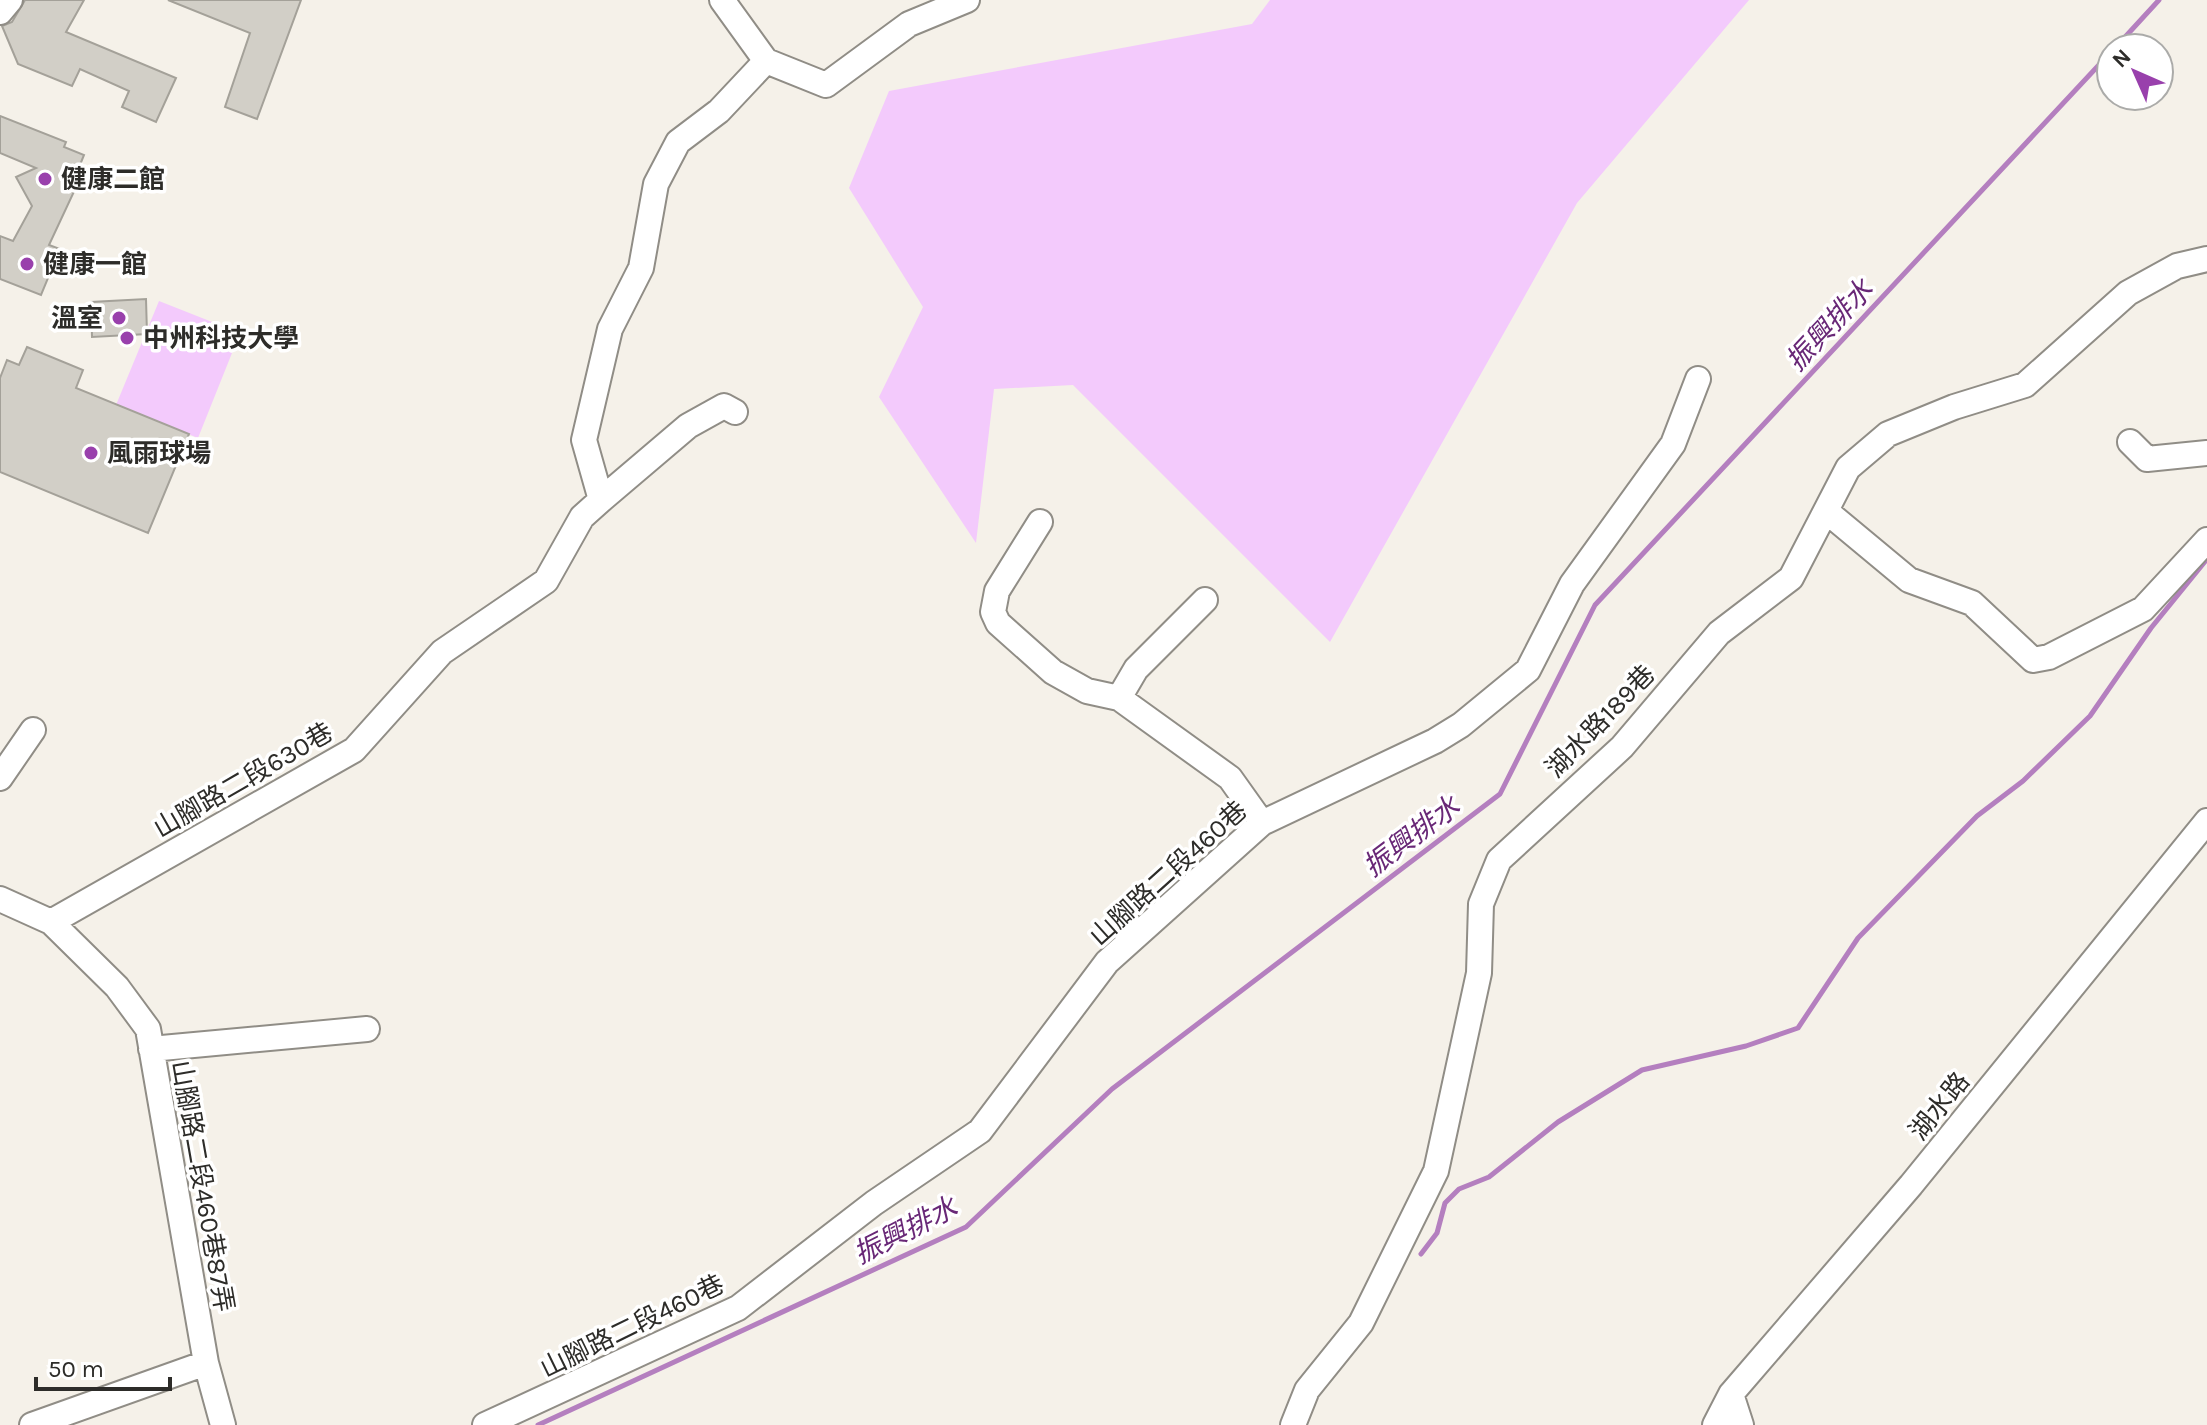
<svg xmlns="http://www.w3.org/2000/svg" width="2207" height="1425" font-family="Karla,'Noto Sans TC',sans-serif">
  <style>
    .green { fill: #f3cafc }
    .lines { fill: none; stroke-linecap: round; stroke-linejoin: round }
    .stream { stroke: #b47fbf; stroke-width: 5 }
    .building { fill: #d2cfc7; stroke: #a4a199; stroke-width: 2 }
    .minor-casing { stroke: #908d86; stroke-width: 28 }
    .minor { stroke: #fff; stroke-width: 24 }
    .poi-dot { fill: #9940ac; stroke: #fff; stroke-width: 3 }
    .labels { text-anchor: middle; stroke-width: 7; stroke-linejoin: round; paint-order: stroke }
    .poi-label { font-size: 26px; font-weight: bold; fill: #2d2c29; stroke: #fff; text-anchor: start }
    .street-label { font-size: 26px; fill: #2d2c29; stroke: #fff }
    .water-label { font-size: 28px; font-style: italic; fill: #692877; stroke: #fff }
  </style>
  <rect width="100%" height="100%" fill="#f5f1e9"/>
  <path class="green" d="M 1270,0 L 1749,0 L 1577,203 L 1330,642 L 1073,385 L 994,389 L 976,543 L 879,397 L 923,307 L 849,188 L 889,91 L 1252,24 Z
    M 159,301 L 240,333 L 198,438 L 116,405 Z"/>
  <g class="lines">
    <path class="stream" d="M 2115,48 L 2159,0
      M 1421,1254 L 1437,1233 L 1445,1203 L 1459,1189 L 1489,1177 L 1558,1122 L 1642,1070 L 1746,1046 L 1798,1028 L 1858,938 L 1977,816 L 2023,781 L 2090,716 L 2151,628 L 2207,559
      M 538,1425 L 966,1227 L 1112,1089 L 1500,794 L 1595,605 L 2111,52"/>
  </g>
  <path class="building" d="M 25,0 L 84,0 L 66,32 L 176,78 L 156,122 L 122,107 L 129,91 L 80,69 L 72,86 L 18,64 L 2,26 L 12,22 Z
    M 168,0 L 301,0 L 257,119 L 225,107 L 250,33 Z
    M 0,116 L 66,142 L 64,147 L 84,155 L 73,182 L 78,183 L 49,245 L 60,249 L 41,295 L 0,279 L 0,236 L 13,241 L 32,206 L 16,177 L 36,168 L 0,153 Z
    M 146,299 L 147,334 L 92,337 L 91,302 Z
    M 27,347 L 83,370 L 76,388 L 189,434 L 148,533 L 0,472 L 0,378 L 7,360 L 19,365 Z"/>
  <g class="lines">
    <g class="minor-casing">
      <path id="minor" d="M 722,0 L 766,61 L 826,85 L 909,24 L 967,0
        M 0,12 L 10,0
        M 2130,442 L 2147,459 L 2207,453
        M 601,500 L 688,426 L 724,406 L 735,412
        M 1826,511 L 1909,580 L 1972,603 L 2033,660 L 2049,657 L 2143,609 L 2207,540
        M 1040,522 L 997,591 L 993,612 L 998,623 L 1053,672 L 1087,691 L 1119,698 L 1230,778 L 1262,823
        M 1119,698 L 1136,669 L 1205,600
        M 0,778 L 33,730
        M 0,899 L 51,922 L 354,750 L 442,652 L 546,581 L 582,517 L 601,500 L 584,440 L 610,329 L 641,268 L 656,184 L 678,142 L 719,111 L 766,61
        M 51,922 L 117,987 L 148,1029 L 206,1363 L 223,1425
        M 151,1049 L 367,1029
        M 1731,1394 L 1741,1425
        M 32,1425 L 206,1363
        M 485,1425 L 738,1308 L 874,1203 L 980,1131 L 1107,962 L 1262,823 L 1435,741 L 1461,725 L 1528,670 L 1572,584 L 1673,444 L 1698,379
        M 1293,1425 L 1307,1390 L 1361,1323 L 1436,1171 L 1479,973 L 1481,904 L 1499,860 L 1622,747 L 1719,633 L 1791,578 L 1848,468 L 1888,434 L 1954,407 L 2025,385 L 2128,293 L 2177,266 L 2207,259
        M 1715,1425 L 1731,1394 L 1911,1185 L 2207,821"/>
    </g>
    <use href="#minor" class="minor"/>
  </g>
  <g class="poi-dot">
    <circle cx="45" cy="179" r="8"/>
    <circle cx="27" cy="264" r="8"/>
    <circle cx="119" cy="318" r="8"/>
    <circle cx="127" cy="338" r="8"/>
    <circle cx="91" cy="453" r="8"/>
  </g>
  <g class="labels">
    <g class="poi-label">
      <text x="61" y="188">健康二館</text>
      <text x="43" y="273">健康一館</text>
      <text x="103" y="327" text-anchor="end">溫室</text>
      <text x="143" y="347">中州科技大學</text>
      <text x="107" y="462">風雨球場</text>
    </g>
    <g class="street-label">
      <text transform="translate(1600 721) rotate(-46)" y="9">湖水路189巷</text>
      <text transform="translate(243 780) rotate(-30)" y="9">山腳路二段630巷</text>
      <text transform="translate(1168 873) rotate(-42)" y="9">山腳路二段460巷</text>
      <text transform="translate(1939 1106) rotate(-51)" y="9">湖水路</text>
      <text transform="translate(203 1186) rotate(80)" y="9">山腳路二段460巷87弄</text>
      <text transform="translate(632 1326) rotate(-26)" y="9">山腳路二段460巷</text>
    </g>
    <g class="water-label">
      <text transform="translate(1829 325) rotate(-47)" y="10">振興排水</text>
      <text transform="translate(1411 836) rotate(-37)" y="10">振興排水</text>
      <text transform="translate(905 1230) rotate(-27)" y="10">振興排水</text>
    </g>
  </g>
  <g transform="translate(2135 72) rotate(315)"><circle r="38" fill="#ffffff" stroke="#ababa9" stroke-width="2"/>
  <path d="M0-6L14 30L0 20L-14 30Z" fill="#9940ac"/>
  <text y="-12" font-size="22" font-weight="bold" text-anchor="middle" fill="#2d2c29">N</text>
  </g>
  <path d="M36 1377v12h134v-12" fill="none" stroke="#2d2c29" stroke-width="4"/>
  <text x="48" y="1377" font-size="24" fill="#2d2c29" stroke="#ffffff" stroke-width="6" paint-order="stroke">50 m</text>
</svg>
